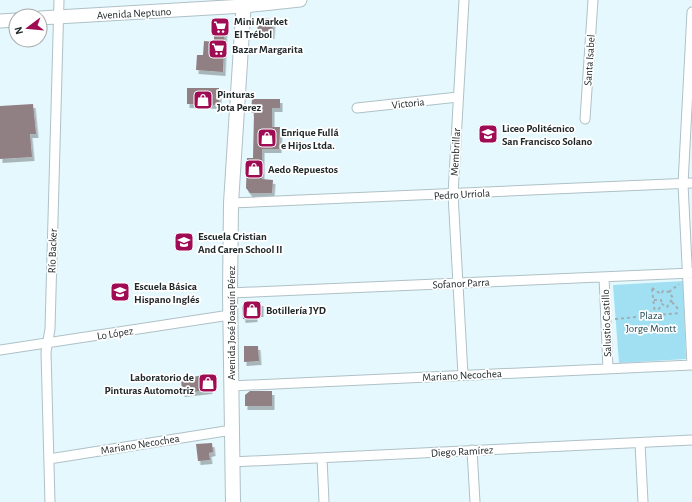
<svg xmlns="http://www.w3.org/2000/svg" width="692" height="502" font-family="'Alegreya Sans',sans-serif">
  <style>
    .green { fill: #a1e0f3 }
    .building { fill: #907f83; filter: url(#shadow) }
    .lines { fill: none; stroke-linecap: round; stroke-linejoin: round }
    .street-casing { stroke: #afc1c7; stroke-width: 11 }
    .secondary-casing { stroke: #afc1c7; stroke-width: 15 }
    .primary-casing { stroke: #afc1c7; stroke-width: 16 }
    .path { stroke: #a0aeb3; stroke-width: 2; stroke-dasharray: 3 3; stroke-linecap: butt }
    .street { stroke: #fff; stroke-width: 9 }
    .secondary { stroke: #fff; stroke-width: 13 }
    .primary { stroke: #fff; stroke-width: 14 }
    .labels { text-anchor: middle; stroke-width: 3.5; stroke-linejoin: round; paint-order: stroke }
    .street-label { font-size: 11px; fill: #21282a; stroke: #fff }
    .poi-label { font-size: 11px; font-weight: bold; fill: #21282a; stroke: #fff; text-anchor: start }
    .park-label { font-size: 11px; fill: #1c4651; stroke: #fff }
  </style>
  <defs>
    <filter id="shadow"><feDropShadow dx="2.5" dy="4" stdDeviation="0" flood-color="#0004"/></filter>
  </defs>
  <rect width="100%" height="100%" fill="#e5f8fe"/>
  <path class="green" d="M 683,281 L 686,359 L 619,363 L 613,285 Z"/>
  <path class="building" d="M 265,18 L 273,19 L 272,35 L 257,34 L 258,22 Z
    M 214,23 L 225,23 L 223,72 L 196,70 L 197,55 L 203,55 L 204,41 L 214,42 Z
    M 187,88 L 219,88 L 219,105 L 187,104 Z
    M 252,99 L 280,99 L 280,108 L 272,108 L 272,127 L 280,127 L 279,149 L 262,149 L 262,179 L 273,180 L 272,193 L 250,193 L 246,188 L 247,158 L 253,158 L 254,113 L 251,112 Z
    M 33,104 L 36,134 L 30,134 L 32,157 L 0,159 L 0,106 Z
    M 261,302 L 261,313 L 255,313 L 255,318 L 243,319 L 242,307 L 247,303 Z
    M 244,346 L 258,346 L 259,361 L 244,362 Z
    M 208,375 L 210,390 L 182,393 L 181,378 Z
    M 250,391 L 272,391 L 272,406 L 245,406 L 245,395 Z
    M 212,443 L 213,452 L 209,453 L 210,460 L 198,461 L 196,444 Z"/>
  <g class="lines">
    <g class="street-casing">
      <path id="street" d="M 357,108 L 458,97
        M 585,119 L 593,0
        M 231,203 L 692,183
        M 604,277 L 608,369
        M 230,293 L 692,273
        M 0,350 L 230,315
        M 692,365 L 683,184 L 692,12
        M 463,375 L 453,194 L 464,0
        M 231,386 L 692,365
        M 640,443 L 643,502
        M 472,450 L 475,502
        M 322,458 L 324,502
        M 49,459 L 232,430
        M 232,462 L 692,440
        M 50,502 L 46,352 L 50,329 L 59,0"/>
    </g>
    <g class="secondary-casing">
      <path id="secondary" d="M 40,18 L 244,6 L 300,0
        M 0,21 L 16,20"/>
    </g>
    <g class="primary-casing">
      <path id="primary" d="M 233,502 L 230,293 L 231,203 L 244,0"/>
    </g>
    <path class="path" d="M 652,288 L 661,294 L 663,291 L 669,292 L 673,298 L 667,307 L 662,304 L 655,315
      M 652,289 L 655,314
      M 669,292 L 679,284
      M 654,300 L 661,300 L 662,304
      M 672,302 L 679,310
      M 615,319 L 680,313"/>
    <use href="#street" class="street"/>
    <use href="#secondary" class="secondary"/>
    <use href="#primary" class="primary"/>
  </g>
  <defs>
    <g id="supermarket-square" transform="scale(1)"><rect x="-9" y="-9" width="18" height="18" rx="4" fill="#a00c53" stroke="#fff"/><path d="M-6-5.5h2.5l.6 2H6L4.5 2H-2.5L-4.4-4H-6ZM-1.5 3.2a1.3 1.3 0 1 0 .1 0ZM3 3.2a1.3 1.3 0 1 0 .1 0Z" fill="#fff"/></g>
    <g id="shop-square" transform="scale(1)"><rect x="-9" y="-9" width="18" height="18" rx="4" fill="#a00c53" stroke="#fff"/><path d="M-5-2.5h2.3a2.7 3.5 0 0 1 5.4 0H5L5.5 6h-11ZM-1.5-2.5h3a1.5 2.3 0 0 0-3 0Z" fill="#fff"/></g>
    <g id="school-square" transform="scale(1)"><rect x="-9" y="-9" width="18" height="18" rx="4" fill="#a00c53" stroke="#fff"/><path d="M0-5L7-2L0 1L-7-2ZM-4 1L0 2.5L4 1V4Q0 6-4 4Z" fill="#fff"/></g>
  </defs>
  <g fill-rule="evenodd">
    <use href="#supermarket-square" x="220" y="27"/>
    <use href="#supermarket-square" x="218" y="49"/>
    <use href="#shop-square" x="203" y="100"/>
    <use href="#school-square" x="488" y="134"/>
    <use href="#shop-square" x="267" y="138"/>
    <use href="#shop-square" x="254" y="169"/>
    <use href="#school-square" x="184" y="242"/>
    <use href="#school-square" x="120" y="292"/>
    <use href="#shop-square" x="252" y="310"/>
    <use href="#shop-square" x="208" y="383"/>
  </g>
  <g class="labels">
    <g class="street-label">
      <text transform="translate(134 13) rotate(-3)" y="4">Avenida Neptuno</text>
      <text transform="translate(589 60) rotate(-86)" y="4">Santa Isabel</text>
      <text transform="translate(408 103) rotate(-6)" y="4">Victoria</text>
      <text transform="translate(455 152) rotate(-87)" y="4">Membrillar</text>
      <text transform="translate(462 194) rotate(-3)" y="4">Pedro Urriola</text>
      <text transform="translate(52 251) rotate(-88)" y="4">Río Backer</text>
      <text transform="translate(461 283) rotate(-3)" y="4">Sofanor Parra</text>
      <text transform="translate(231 323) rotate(-90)" y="4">Avenida José Joaquín Pérez</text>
      <text transform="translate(606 323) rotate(-92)" y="4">Salustio Castillo</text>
      <text transform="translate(115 333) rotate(-9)" y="4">Lo López</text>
      <text transform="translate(462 375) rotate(-3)" y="4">Mariano Necochea</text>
      <text transform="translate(140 444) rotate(-9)" y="4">Mariano Necochea</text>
      <text transform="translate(462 451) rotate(-3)" y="4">Diego Ramírez</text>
    </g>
    <g class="poi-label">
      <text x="234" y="25">Mini Market<tspan x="234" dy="13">El Trébol</tspan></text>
      <text x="232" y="53">Bazar Margarita</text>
      <text x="217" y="98">Pinturas<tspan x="217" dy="13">Jota Perez</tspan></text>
      <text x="502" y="132">Liceo Politécnico<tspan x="502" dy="13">San Francisco Solano</tspan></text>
      <text x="281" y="136">Enrique Fullá<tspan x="281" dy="13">e Hijos Ltda.</tspan></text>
      <text x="268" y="173">Aedo Repuestos</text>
      <text x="198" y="240">Escuela Cristian<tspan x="198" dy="13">And Caren School II</tspan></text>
      <text x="134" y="290">Escuela Básica<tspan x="134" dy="13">Hispano Inglés</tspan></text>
      <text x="266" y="314">Botillería JYD</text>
      <text x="194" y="381" text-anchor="end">Laboratorio de<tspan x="194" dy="13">Pinturas Automotriz</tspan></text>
    </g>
    <g class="park-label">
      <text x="651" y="319">Plaza<tspan x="651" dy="13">Jorge Montt</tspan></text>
    </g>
  </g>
  <g transform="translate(28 28) rotate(254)"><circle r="19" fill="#ffffff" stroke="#a6a9aa"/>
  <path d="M0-3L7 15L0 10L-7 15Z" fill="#a00c53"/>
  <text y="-6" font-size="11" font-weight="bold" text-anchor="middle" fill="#21282a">N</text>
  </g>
</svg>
